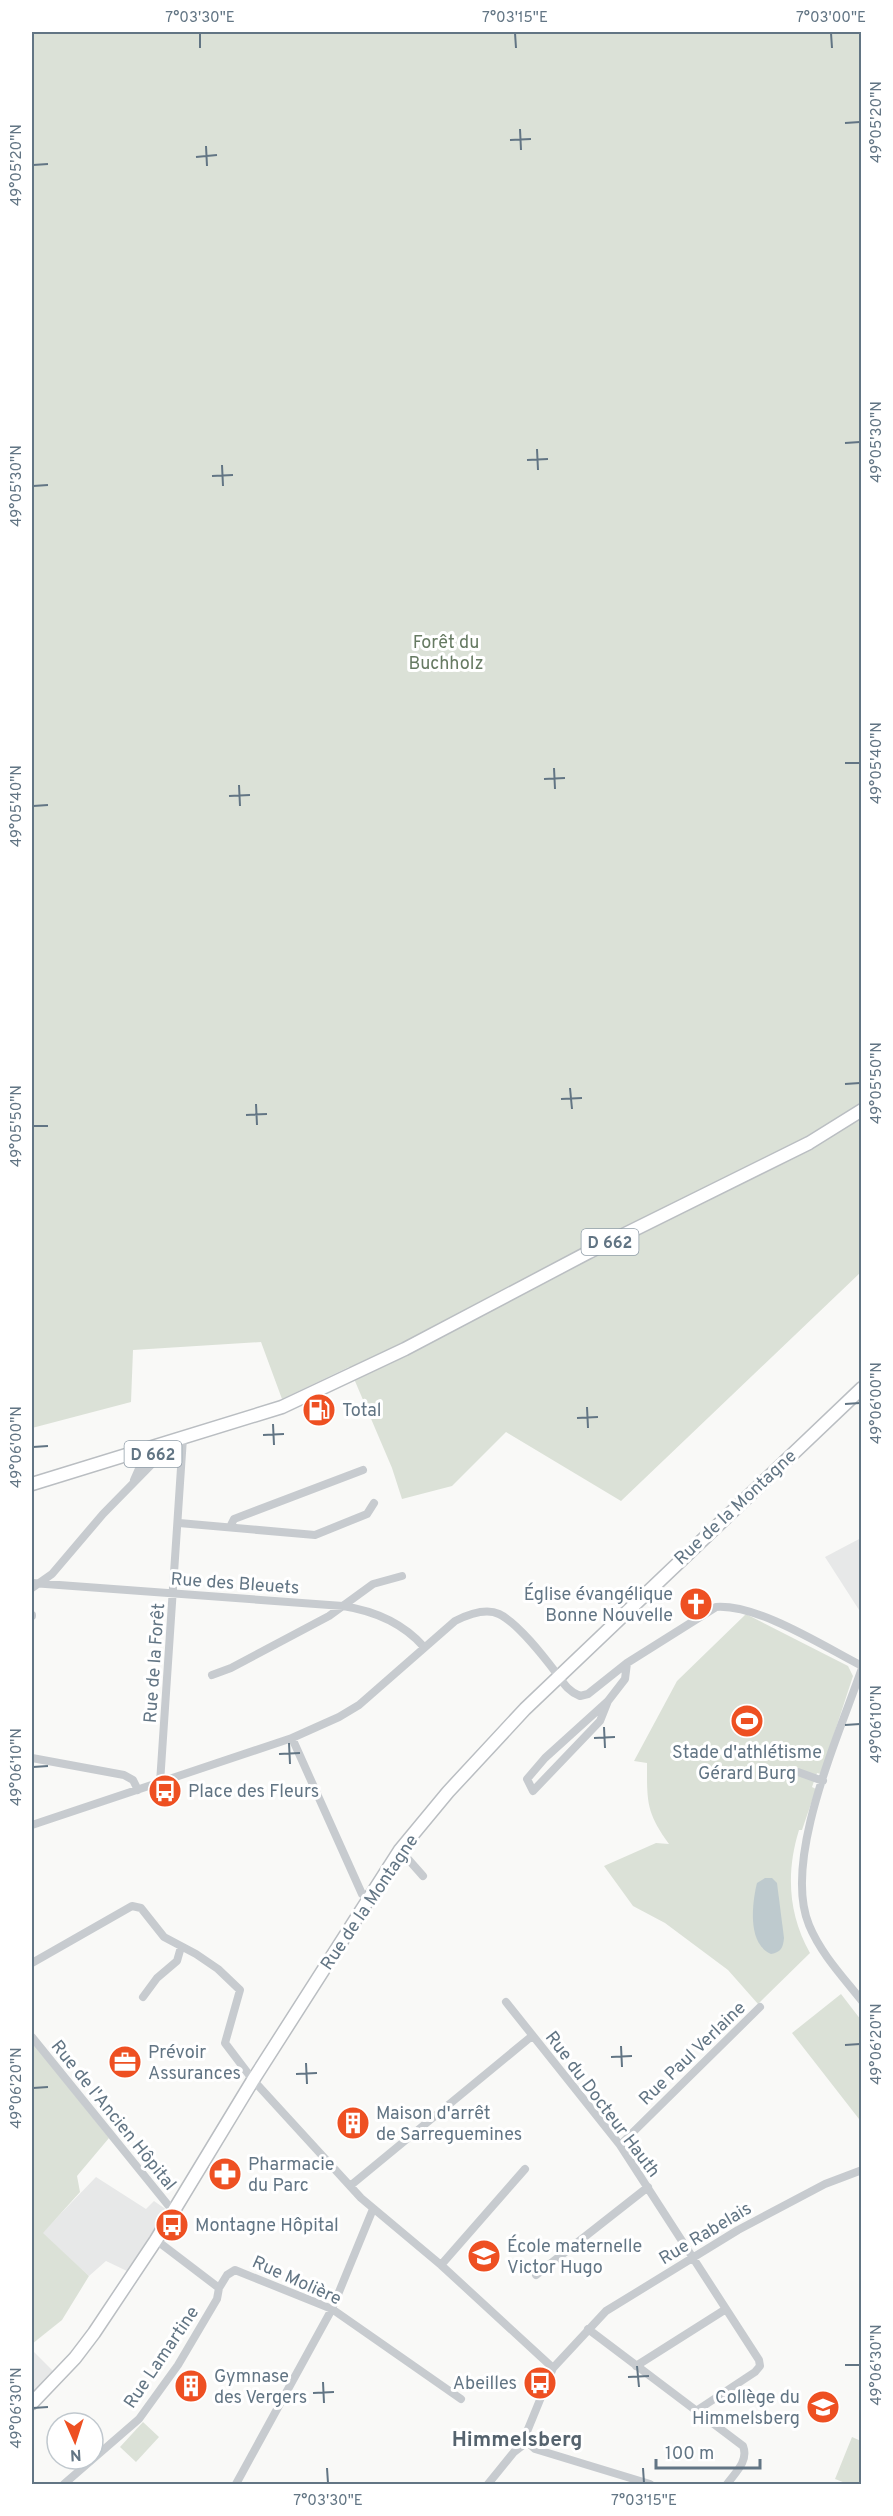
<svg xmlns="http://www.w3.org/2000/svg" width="893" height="2516" font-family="Overpass,sans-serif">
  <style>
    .built { fill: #e7e8e8 }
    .green { fill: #dbe1d7 }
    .water { fill: #becace }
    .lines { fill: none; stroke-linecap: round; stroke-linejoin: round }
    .primary-casing { stroke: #babec2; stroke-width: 15 }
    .minor { stroke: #c7cbcf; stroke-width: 8 }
    .primary { stroke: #fff; stroke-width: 12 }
    .ticks { fill: none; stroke: #627584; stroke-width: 2 }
    .labels { text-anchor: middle; stroke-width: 6; stroke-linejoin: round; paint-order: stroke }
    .shield { fill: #fff; stroke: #919ea9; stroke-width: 1.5 }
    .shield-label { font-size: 16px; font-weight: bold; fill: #627584 }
    .park-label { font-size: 18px; fill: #667a62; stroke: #fff }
    .poi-label { font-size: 18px; fill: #627584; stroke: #fff; text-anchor: start }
    .street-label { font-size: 18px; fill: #627584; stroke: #fff }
    .quarter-label { font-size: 21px; font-weight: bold; fill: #55636e; stroke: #fff }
    .neatline { fill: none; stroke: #627584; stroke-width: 2 }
    .ticks-label { font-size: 15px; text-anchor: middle; fill: #627584 }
  </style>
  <rect width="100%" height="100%" fill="#f9f9f7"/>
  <path class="built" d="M 861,1538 L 861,1613 L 825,1557 Z
    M 96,2177 L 146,2209 L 154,2201 L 167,2210 L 127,2271 L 106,2261 L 89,2276 L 42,2233 Z
    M 32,2350 L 55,2373 L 32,2395 Z"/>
  <path class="green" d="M 32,32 L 861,32 L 861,1272 L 621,1501 L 506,1432 L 452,1486 L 402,1499 L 392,1468 L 349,1367 L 282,1399 L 261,1342 L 133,1350 L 131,1402 L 32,1428 Z
    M 746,1614 L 848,1666 L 853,1676 L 821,1774 L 817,1773 L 812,1787 L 816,1789 L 802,1830 L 799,1830 C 786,1872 788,1914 810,1953 L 758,2004 L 728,1970 L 665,1923 L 633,1906 L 604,1866 L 656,1843 L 669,1844 C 646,1812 647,1802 647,1763 L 634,1761 L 677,1681 Z
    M 841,1994 L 861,2020 L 862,2116 L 859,2119 L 792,2033 Z
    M 32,2042 L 109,2138 L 77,2176 L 80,2192 L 43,2233 L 89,2276 L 62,2320 L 32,2344 Z
    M 143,2422 L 159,2437 L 136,2462 L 120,2447 Z
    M 852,2437 L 861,2441 L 860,2484 L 848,2484 L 835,2479 Z"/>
  <path class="water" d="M 765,1878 L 772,1878 L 777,1883 L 784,1938 C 783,1948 781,1952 771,1954 C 747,1944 752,1903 757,1883 Z"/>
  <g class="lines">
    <g class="primary-casing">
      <path id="primary" d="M 32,1484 L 282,1407 L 405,1349 L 589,1252 L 809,1143 L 862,1110
        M 32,2403 L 75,2358 L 94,2333 L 156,2240 L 253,2080 L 400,1850 L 448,1792 L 525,1709 L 862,1388"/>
    </g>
    <path class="minor" d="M 134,1480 L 141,1464 L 140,1451
      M 179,1523 L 315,1535 L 367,1514 L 374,1503
      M 230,1527 L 234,1519 L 363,1470
      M 32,1583 L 343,1606 C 375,1611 403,1623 424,1647
      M 32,1588 L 52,1574 L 103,1514 L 153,1463 L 157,1453 L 156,1447
      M 32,1615 L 32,1616
      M 862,1668 C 839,1735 782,1860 809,1925 C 821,1954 843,1977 862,2001
      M 212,1675 L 231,1668 L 329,1616 L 373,1584 L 402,1576
      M 608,1701 L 545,1758 L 527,1779 L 533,1791 L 600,1721 L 608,1701 L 625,1679 L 627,1663
      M 292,1738 L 362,1894 L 367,1899
      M 32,1758 L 124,1775 L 133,1780 L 138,1790
      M 798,1772 L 823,1781
      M 160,1783 L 183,1438
      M 32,1825 L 292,1738 L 339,1717 L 359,1705 L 455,1621 C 467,1615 486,1608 499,1614 C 518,1623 544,1657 557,1674 C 564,1684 568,1691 580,1696 L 588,1694 L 627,1663 L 716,1607 C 758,1604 823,1646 862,1666
      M 400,1850 L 423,1876
      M 32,1963 L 132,1906 L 141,1908 L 164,1937 L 196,1954 L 218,1969 L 240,1990 L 225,2043 L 253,2080 L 361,2198 L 441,2265 L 553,2368
      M 143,1997 L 157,1978 L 177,1961 L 181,1947
      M 506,2002 L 620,2145 L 759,2360 L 760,2366 L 755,2372 L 696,2411
      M 32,2037 L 168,2205 L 175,2209
      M 620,2145 L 760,2007
      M 350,2186 L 532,2036
      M 156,2240 L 219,2288 L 227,2275 L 235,2270 L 332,2309 L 461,2399
      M 441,2265 L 525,2169
      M 536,2275 L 648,2187
      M 588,2329 L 743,2446 C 749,2461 735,2473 727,2484
      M 636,2366 L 726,2309
      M 527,2442 L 535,2449 L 650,2484
      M 64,2484 L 139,2419 L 178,2365 L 217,2299 L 219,2288
      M 236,2484 L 332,2309 L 373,2209
      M 488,2484 L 514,2452 L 527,2442 L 526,2434 L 553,2368 L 606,2311 L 738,2230 L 825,2184 L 862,2170"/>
    <use href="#primary" class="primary"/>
  </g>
  <path class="ticks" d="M 200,33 L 200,48M 515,33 L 516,48M 831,33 L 832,48M 845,123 L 860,122M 520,129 L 521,150M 510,140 L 531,139M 206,146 L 207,166M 196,157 L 217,155M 33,165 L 48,164M 845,443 L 860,442M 537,449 L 538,470M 527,460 L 548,459M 222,465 L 223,486M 212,476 L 233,475M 33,486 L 48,485M 845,763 L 860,763M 554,768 L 555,789M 544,779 L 565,778M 239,785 L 240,806M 229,796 L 250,795M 33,806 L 48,805M 845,1084 L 860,1083M 570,1088 L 572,1109M 561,1099 L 582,1098M 256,1104 L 257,1125M 246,1115 L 267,1114M 33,1126 L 48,1126M 845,1404 L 860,1403M 587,1407 L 588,1428M 577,1418 L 598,1417M 273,1424 L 274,1445M 263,1435 L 284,1434M 33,1447 L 48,1446M 845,1725 L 860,1724M 604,1727 L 605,1748M 594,1738 L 615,1737M 289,1743 L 290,1764M 279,1754 L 300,1753M 33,1767 L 48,1766M 845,2045 L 860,2044M 621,2046 L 622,2067M 611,2057 L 632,2056M 306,2063 L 307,2084M 296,2074 L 317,2073M 33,2088 L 48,2087M 845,2365 L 860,2365M 637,2366 L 639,2387M 628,2377 L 649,2376M 323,2382 L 324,2403M 313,2393 L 334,2392M 33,2408 L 48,2407M 327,2468 L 328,2483M 643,2468 L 644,2483"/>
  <defs>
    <g id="fuel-disc" transform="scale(1.725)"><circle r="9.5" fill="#ee5022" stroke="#fff"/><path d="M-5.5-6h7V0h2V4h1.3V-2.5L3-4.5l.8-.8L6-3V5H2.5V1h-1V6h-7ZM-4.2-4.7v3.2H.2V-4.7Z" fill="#fff"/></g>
    <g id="church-disc" transform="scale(1.725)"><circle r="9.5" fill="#ee5022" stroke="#fff"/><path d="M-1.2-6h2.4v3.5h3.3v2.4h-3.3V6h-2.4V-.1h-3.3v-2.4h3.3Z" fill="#fff"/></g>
    <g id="stadium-disc" transform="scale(1.725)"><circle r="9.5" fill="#ee5022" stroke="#fff"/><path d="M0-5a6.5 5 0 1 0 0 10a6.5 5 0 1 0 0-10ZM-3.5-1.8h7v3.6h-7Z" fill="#fff"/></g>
    <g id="bus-disc" transform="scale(1.725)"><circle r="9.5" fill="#ee5022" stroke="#fff"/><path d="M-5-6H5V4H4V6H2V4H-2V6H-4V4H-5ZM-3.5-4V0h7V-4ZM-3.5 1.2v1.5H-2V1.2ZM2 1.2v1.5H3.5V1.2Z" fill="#fff"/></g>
    <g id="office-disc" transform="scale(1.725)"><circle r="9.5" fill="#ee5022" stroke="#fff"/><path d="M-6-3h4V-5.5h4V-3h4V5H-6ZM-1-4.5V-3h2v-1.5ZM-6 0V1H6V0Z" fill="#fff"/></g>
    <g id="building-disc" transform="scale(1.725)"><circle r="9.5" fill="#ee5022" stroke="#fff"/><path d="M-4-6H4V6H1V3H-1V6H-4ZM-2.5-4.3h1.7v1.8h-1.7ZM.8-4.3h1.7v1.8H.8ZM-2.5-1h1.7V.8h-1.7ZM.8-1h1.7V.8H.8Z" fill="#fff"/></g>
    <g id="pharmacy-disc" transform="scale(1.725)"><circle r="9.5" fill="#ee5022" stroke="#fff"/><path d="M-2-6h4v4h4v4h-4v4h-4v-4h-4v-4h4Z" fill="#fff"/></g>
    <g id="school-disc" transform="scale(1.725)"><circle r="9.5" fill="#ee5022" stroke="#fff"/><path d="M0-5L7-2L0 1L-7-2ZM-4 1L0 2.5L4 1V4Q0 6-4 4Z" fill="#fff"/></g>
  </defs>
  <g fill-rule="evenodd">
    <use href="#fuel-disc" x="319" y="1410"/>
    <use href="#church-disc" x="696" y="1604"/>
    <use href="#stadium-disc" x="747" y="1721"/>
    <use href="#bus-disc" x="165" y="1791"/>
    <use href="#office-disc" x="125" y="2062"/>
    <use href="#building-disc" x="353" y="2123"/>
    <use href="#pharmacy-disc" x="225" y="2174"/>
    <use href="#bus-disc" x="172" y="2225"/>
    <use href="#school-disc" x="484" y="2256"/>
    <use href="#bus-disc" x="540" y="2383"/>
    <use href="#building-disc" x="191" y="2386"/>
    <use href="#school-disc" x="823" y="2407"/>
  </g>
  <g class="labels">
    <g class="shield">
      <rect x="581.5" y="1229" width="57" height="26" rx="4.5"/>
      <rect x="124.5" y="1441" width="57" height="26" rx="4.5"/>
    </g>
    <g class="shield-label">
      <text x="610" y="1248">D 662</text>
      <text x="153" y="1460">D 662</text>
    </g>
    <g class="park-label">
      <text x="446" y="648">Forêt du<tspan x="446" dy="21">Buchholz</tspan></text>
    </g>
    <g class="poi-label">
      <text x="342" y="1416">Total</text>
      <text x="673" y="1600" text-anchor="end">Église évangélique<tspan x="673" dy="21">Bonne Nouvelle</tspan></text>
      <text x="747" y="1758" text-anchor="middle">Stade d'athlétisme<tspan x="747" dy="21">Gérard Burg</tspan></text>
      <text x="188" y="1797">Place des Fleurs</text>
      <text x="148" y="2058">Prévoir<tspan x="148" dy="21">Assurances</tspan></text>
      <text x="376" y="2119">Maison d'arrêt<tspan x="376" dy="21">de Sarreguemines</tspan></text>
      <text x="248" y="2170">Pharmacie<tspan x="248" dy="21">du Parc</tspan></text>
      <text x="195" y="2231">Montagne Hôpital</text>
      <text x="507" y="2252">École maternelle<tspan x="507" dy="21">Victor Hugo</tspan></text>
      <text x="214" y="2382">Gymnase<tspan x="214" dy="21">des Vergers</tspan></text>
      <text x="517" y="2389" text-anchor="end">Abeilles</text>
      <text x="800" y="2403" text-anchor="end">Collège du<tspan x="800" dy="21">Himmelsberg</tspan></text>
    </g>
    <g class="street-label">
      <text transform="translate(735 1507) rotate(-43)" y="6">Rue de la Montagne</text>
      <text transform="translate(235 1583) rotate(4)" y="6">Rue des Bleuets</text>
      <text transform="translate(154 1663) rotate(-86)" y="6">Rue de la Forêt</text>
      <text transform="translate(369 1902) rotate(-56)" y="6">Rue de la Montagne</text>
      <text transform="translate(692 2053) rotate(-44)" y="6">Rue Paul Verlaine</text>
      <text transform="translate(603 2104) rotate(53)" y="6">Rue du Docteur Hauth</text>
      <text transform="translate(114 2115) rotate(51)" y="6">Rue de l'Ancien Hôpital</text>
      <text transform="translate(705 2233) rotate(-31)" y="6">Rue Rabelais</text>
      <text transform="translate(297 2280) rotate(24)" y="6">Rue Molière</text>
      <text transform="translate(161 2357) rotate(-56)" y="6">Rue Lamartine</text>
    </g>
    <g class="quarter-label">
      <text x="517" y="2446">Himmelsberg</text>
    </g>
  </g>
  <rect width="893" height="2516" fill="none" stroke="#ffffff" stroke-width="66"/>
  <g transform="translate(75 2441) rotate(177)"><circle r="28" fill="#ffffff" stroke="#c0c8ce" stroke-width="1.5"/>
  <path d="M0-4.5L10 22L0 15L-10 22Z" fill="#ee5022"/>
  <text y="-9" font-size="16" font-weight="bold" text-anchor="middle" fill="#627584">N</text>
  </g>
  <path d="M656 2459v9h104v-9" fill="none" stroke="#627584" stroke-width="3"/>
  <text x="665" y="2459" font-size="18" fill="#627584" stroke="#ffffff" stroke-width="4.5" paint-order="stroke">100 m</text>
  <rect x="33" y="33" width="827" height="2450" class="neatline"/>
  <g class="ticks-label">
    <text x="200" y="22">7°03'30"E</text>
    <text x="515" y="22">7°03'15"E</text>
    <text x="831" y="22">7°03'00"E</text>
    <text transform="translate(876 122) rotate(-90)" y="5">49°05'20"N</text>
    <text transform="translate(16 165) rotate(-90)" y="5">49°05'20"N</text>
    <text transform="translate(876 442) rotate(-90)" y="5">49°05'30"N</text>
    <text transform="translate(16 486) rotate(-90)" y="5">49°05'30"N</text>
    <text transform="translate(876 763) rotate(-90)" y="5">49°05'40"N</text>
    <text transform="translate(16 806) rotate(-90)" y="5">49°05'40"N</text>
    <text transform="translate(876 1083) rotate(-90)" y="5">49°05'50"N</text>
    <text transform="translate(16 1126) rotate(-90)" y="5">49°05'50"N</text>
    <text transform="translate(876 1403) rotate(-90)" y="5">49°06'00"N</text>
    <text transform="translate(16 1447) rotate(-90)" y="5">49°06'00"N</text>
    <text transform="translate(876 1724) rotate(-90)" y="5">49°06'10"N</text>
    <text transform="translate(16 1767) rotate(-90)" y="5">49°06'10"N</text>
    <text transform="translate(876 2044) rotate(-90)" y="5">49°06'20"N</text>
    <text transform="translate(16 2088) rotate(-90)" y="5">49°06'20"N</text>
    <text transform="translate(876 2365) rotate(-90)" y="5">49°06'30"N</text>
    <text transform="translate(16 2408) rotate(-90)" y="5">49°06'30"N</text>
    <text x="328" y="2505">7°03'30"E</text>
    <text x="644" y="2505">7°03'15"E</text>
  </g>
</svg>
